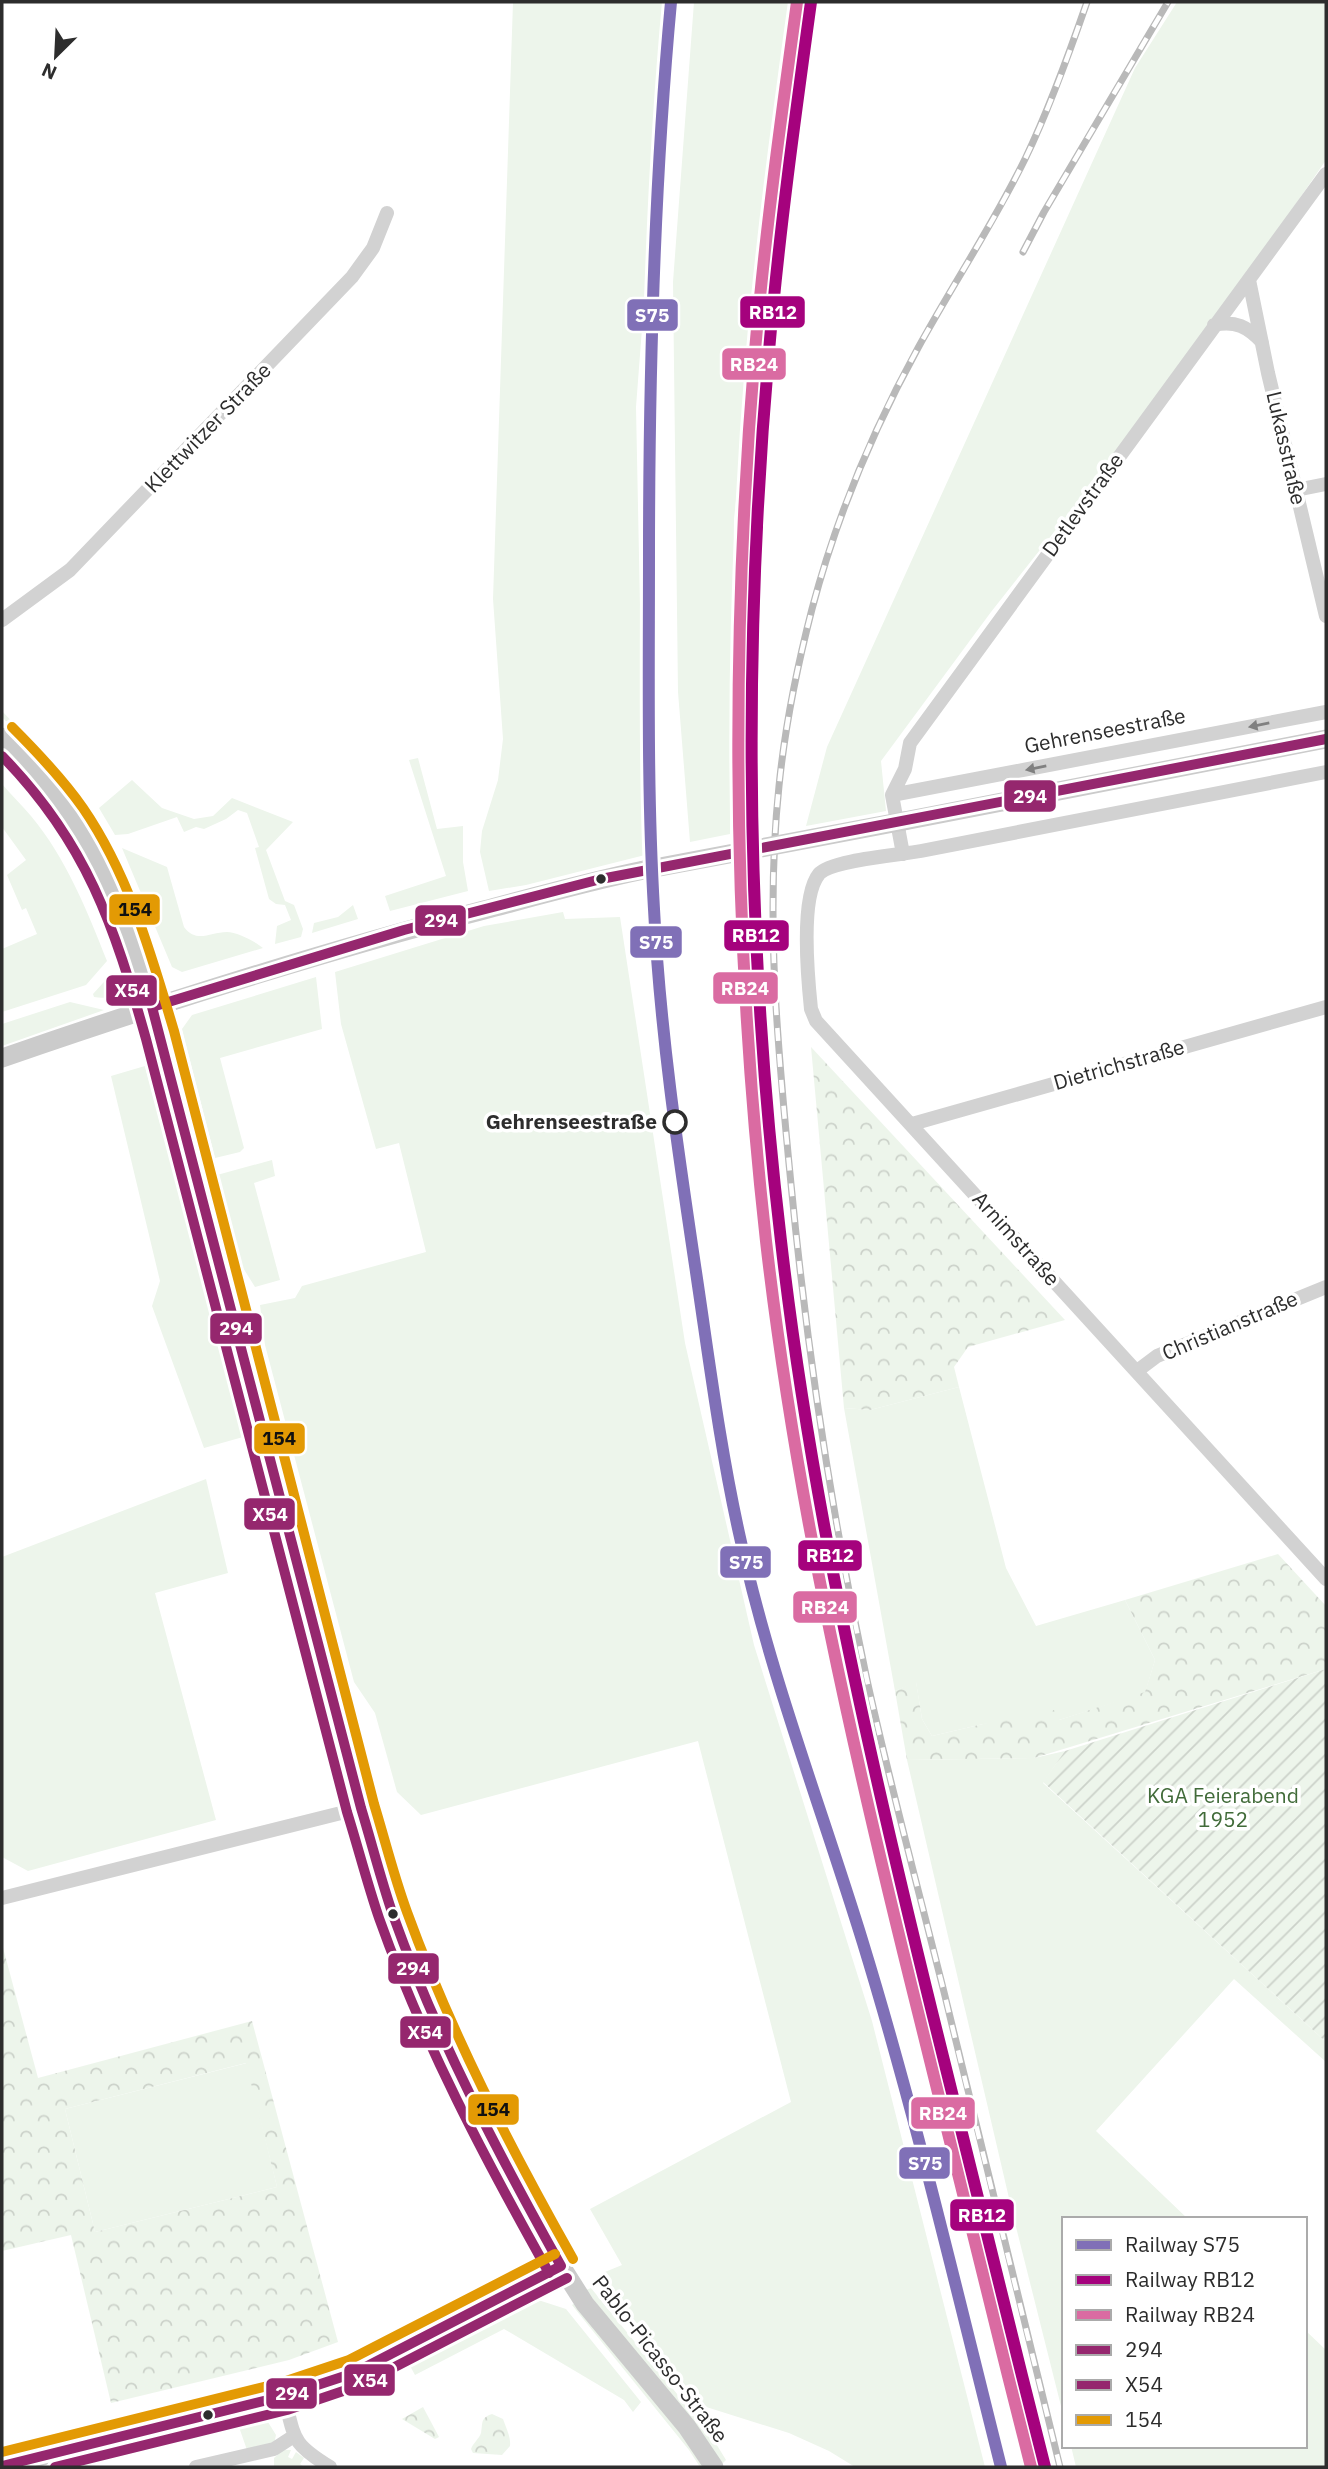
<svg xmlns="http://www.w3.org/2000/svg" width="1328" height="2469" font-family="'IBM Plex Sans',sans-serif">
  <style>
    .grass { fill: #edf5eb }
    .forest { fill: url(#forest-crowns); fill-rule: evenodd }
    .garden { fill: url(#garden-furrows) }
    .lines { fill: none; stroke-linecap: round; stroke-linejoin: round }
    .street { stroke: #d2d2d2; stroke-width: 14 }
    .secondary { stroke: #cbcbcb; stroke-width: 19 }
    .rail-casing { stroke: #b9b9b9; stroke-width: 7 }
    .rail { stroke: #fff; stroke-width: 4.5; stroke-dasharray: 13; stroke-linecap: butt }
    .secondary-bridge { stroke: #cbcbcb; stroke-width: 19 }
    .bus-1-casing { stroke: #fff; stroke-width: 16 }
    .bus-2-casing { stroke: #fff; stroke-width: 16 }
    .bus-3-casing { stroke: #fff; stroke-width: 16 }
    .bus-1 { stroke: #95276e; stroke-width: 10 }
    .bus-2 { stroke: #95276e; stroke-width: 10 }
    .bus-3 { stroke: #e39a04; stroke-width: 10 }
    .rail-1-casing { stroke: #fff; stroke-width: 18 }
    .rail-2-casing { stroke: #fff; stroke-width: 18 }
    .rail-3-casing { stroke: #fff; stroke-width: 18 }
    .rail-1 { stroke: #8070b7; stroke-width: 12 }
    .rail-2 { stroke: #a5027d; stroke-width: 12 }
    .rail-3 { stroke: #da6ba2; stroke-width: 12 }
    .oneway { fill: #808080 }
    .bus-dot { fill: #2d2d2d; stroke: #fff; stroke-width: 2.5 }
    .stop-dot { fill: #fff; stroke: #2d2d2d; stroke-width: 3.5 }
    .labels { text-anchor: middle; stroke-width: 7; stroke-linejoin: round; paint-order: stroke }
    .street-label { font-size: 21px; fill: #2d2d2d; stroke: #fff }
    .stop-label { font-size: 21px; font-weight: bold; fill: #2d2d2d; stroke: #fff; text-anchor: end }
    .park-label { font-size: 21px; fill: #416b39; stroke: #fff }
    .line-badge { stroke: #fff; stroke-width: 2.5 }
    .badge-label { font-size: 19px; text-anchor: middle; font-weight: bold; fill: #fff }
    .pale-badge-label { font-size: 19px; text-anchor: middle; font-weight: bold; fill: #111 }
  </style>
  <defs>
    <pattern id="forest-crowns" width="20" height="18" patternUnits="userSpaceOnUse" patternTransform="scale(1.75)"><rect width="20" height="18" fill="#edf5eb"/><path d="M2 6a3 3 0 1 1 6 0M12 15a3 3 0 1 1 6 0" fill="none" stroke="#ccd2ca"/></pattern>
    <pattern id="garden-furrows" width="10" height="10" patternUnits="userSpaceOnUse" patternTransform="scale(1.75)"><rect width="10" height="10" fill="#edf5eb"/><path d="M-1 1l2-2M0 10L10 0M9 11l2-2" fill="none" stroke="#ccd2ca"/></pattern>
  </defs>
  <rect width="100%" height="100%" fill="#fff"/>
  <path class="grass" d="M 513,2 L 667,2 L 636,407 L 645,855 L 526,885 L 489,891 L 480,852 L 482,831 L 498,780 L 503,739 L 493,599 Z
    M 694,2 L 792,2 L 787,25 L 734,519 L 730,834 L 690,842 L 678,692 L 673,282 Z
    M 1177,2 L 1326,2 L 1326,160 L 1181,371 L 991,612 L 881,761 L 886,811 L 806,826 L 827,747 L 1135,68 Z
    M 2,711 L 61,773 L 57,774 L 2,717 Z
    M 2,757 C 41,796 70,839 95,889 L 90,891 C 68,843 39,801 2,764 Z
    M 418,758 L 437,829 L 463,826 L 463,862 L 468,891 L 390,911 L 385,896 L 446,876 L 409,760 Z
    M 132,780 L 162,808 L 194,819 L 213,816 L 232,798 L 293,822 L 266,850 L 285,901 L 294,905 L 303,929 L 301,937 L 275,944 L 277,926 L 291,920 L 285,905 L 276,904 L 269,899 L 255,848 L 259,847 L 247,813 L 238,810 L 226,819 L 204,829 L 196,827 L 184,832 L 177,817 L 128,834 L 115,835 L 99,808 Z
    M 2,784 C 11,795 22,805 31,816 C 66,858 87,910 107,961 L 86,985 L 2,1012 L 2,949 L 37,934 L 26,908 L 22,910 L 7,875 L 26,860 L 2,827 Z
    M 122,848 L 167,867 L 184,927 C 197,944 210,932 227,932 C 237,932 256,942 263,948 L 182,972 L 172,967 Z
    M 114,854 L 151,941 L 147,942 L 111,858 Z
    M 353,905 L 358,919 L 312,933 L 314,923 L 338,917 Z
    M 563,912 L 565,919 L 620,917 L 685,1343 L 754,1645 L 872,2021 L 985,2467 L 855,2467 L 829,2451 L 789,2433 L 700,2405 L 598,2281 L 600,2274 L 622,2265 L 590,2209 L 791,2102 L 698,1741 L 421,1815 L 397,1792 L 375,1713 L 354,1682 L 265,1345 L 260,1305 L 295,1298 L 302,1286 L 426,1252 L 399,1143 L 376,1149 L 341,1024 L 335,972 L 484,926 Z
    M 112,973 L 118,988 C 111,998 105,999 94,997 L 93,994 Z
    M 316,977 L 322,1029 L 220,1058 L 244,1148 L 240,1152 L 215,1158 L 182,1029 L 192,1015 Z
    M 70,1002 L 104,1010 L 2,1046 L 2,1024 Z
    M 145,1066 L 243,1437 L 204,1448 L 152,1306 L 160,1281 L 111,1076 Z
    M 272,1160 L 275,1176 L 254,1183 L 280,1280 L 255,1287 L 230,1247 L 217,1175 Z
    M 959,1387 L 1006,1568 L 1036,1626 L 1125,1600 L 1155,1660 L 1145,1693 L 1059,1720 L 983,1724 L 932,1736 L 922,1719 L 916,1682 L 895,1691 L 844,1408 L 870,1410 Z
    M 206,1479 L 228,1573 L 155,1593 L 216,1820 L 28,1871 L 2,1857 L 2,1557 Z
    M 1065,1751 L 1043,1783 L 1326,2042 L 1326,2062 L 1234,1979 L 1096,2131 L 1188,2219 L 1064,2219 L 1064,2418 L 1012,2211 L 907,1760 L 1034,1758 Z
    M 247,2063 L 277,2187 L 95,2232 L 65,2109 Z
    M 591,2288 L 712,2437 L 726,2460 L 722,2464 L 586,2290 Z
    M 532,2298 L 566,2309 L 641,2402 L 633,2412 L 624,2400 L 504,2329 L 415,2375 L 409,2364 Z
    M 575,2303 L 690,2445 L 704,2467 L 700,2467 L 689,2450 L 584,2320 L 572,2305 Z
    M 1305,2330 L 1326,2350 L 1326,2467 L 1076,2467 L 1071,2446 L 1305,2446 Z
    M 257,2419 L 268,2422 L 276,2435 L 274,2444 L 247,2450 L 239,2427 Z
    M 283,2450 L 291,2450 L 288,2457 L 292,2459 L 296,2452 L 304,2458 L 300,2464 L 304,2467 L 274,2467 L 274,2458 Z"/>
  <path class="forest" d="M 811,1047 L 1065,1320 L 968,1347 L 954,1367 L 959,1387 L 870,1410 L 844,1408 Z
    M 1278,1554 L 1326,1606 L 1326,1669 L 1034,1758 L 907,1760 L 895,1691 L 916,1681 L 922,1719 L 932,1736 L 983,1724 L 1054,1710 L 1059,1720 L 1145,1692 L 1155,1660 L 1125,1600 Z
    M 2,1944 L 38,2078 L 252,2021 L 338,2342 L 289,2360 L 111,2403 L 71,2235 L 2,2251 ZM 246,2063 L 277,2187 L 95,2232 L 65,2109 Z
    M 423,2407 L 439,2437 L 435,2439 L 402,2419 Z
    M 492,2414 L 503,2419 C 506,2428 511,2437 510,2446 L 502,2455 L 473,2453 L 471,2449 C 473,2443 479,2439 481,2433 C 483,2423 480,2418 492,2414 Z"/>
  <path class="garden" d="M 1326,1669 L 1326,2042 L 1043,1782 L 1065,1751 Z"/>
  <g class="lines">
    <path class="street" d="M 1249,280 L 1268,373 L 1326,616
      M 1214,325 C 1235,320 1248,327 1262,342
      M 1296,490 L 1326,484
      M 2,620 L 70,570 L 352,277 L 373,248 L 387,213
      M 1326,772 C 1191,798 1056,825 921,851 C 900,855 830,860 819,874 C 800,897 808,980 811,1009 L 816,1021 L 1326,1579
      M 892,795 L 1326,712
      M 903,854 L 892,795 L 905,769 L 910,743 L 1326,174
      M 912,1124 L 1326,1007
      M 1137,1371 L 1157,1356 L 1326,1287
      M 2,1898 L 361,1808
      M 284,2396 C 295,2439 291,2443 330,2467
      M 196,2467 L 274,2449 L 294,2436"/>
    <path class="secondary" d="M 2,737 C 27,761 52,788 72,817 C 116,881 139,961 160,1035 L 361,1808 L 393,1913 L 410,1958 L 451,2058 L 507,2168 L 561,2266 L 585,2304 L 687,2427 L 714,2467
      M 904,821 L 1326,739
      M 2,1058 C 161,1003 321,952 484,910 C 537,896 590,881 644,870
      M 2,2466 L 284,2396 L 354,2373 L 561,2266"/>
    <g class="rail-casing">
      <path id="rail" d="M 1023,252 L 1044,212 L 1168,2
        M 1060,2467 C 1021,2309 982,2151 944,1992 C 918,1888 890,1784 867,1680 C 832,1517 807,1350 791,1184 C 778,1052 765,919 779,786 C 785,726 797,667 812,609 C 836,518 873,430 918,348 C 953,284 994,223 1026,157 C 1050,107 1069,54 1087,2"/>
    </g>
    <use href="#rail" class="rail"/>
    <path class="secondary-bridge" d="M 644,870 L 904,821"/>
    <g class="bus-1-casing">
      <path id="bus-1" d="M 152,1007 L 361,1808 C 372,1844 381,1880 393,1915 C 437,2038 498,2153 561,2266
        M 152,1007 L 404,930 L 601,879 L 1326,739
        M 2,2466 L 284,2396 L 354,2373 L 561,2266"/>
    </g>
    <g class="bus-2-casing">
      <path id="bus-2" d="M 2,756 C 87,843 114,925 146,1039 L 347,1812 C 358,1847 367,1883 379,1918 C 423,2042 485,2159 549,2273
        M 55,2467 L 287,2410 L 358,2386 L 567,2278"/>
    </g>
    <g class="bus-3-casing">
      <path id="bus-3" d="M 12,727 C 37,752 62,778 83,808 C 129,875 151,954 174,1031 L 374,1804 C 385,1840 394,1877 407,1912 C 451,2033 510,2147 573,2259
        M 2,2452 L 280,2383 L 349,2360 L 555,2254"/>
    </g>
    <use href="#bus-1" class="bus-1"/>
    <use href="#bus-2" class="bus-2"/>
    <use href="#bus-3" class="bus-3"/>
    <g class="rail-1-casing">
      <path id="rail-1" d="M 671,2 C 654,186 649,371 649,556 C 649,674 647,791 654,909 C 660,1031 678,1151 696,1272 C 709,1359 720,1447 739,1533 C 769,1673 821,1806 863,1943 C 916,2116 957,2292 1001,2467"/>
    </g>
    <g class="rail-2-casing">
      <path id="rail-2" d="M 811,2 C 795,118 779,234 769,351 C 743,646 746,947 781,1241 C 811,1503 870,1760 933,2016 C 970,2167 1007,2317 1045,2467"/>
    </g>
    <g class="rail-3-casing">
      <path id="rail-3" d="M 797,2 C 781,118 765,234 755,351 C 730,646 733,946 766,1241 C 796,1503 855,1760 919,2016 C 956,2167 993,2317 1031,2467"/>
    </g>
    <use href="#rail-1" class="rail-1"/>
    <use href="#rail-2" class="rail-2"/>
    <use href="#rail-3" class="rail-3"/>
  </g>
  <defs><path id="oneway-solid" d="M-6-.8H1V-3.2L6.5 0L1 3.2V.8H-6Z" transform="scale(1.75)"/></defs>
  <g class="oneway">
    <use href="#oneway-solid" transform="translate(1259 725) rotate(169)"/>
    <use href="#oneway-solid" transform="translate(1036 768) rotate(169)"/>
  </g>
  <g class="bus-dot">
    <circle cx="601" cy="879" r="6"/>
    <circle cx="393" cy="1914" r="6"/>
    <circle cx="208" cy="2415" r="6"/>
  </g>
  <circle class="stop-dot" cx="675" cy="1122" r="11"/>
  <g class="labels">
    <g class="street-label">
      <text transform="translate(208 428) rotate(-46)" y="7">Klettwitzer Straße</text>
      <text transform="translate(1286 448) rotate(77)" y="7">Lukasstraße</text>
      <text transform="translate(1083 505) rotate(-54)" y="7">Detlevstraße</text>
      <text transform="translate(1105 731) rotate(-11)" y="7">Gehrenseestraße</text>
      <text transform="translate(1119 1065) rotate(-16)" y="7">Dietrichstraße</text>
      <text transform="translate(1016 1239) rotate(48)" y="7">Arnimstraße</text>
      <text transform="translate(1230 1326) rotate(-23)" y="7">Christianstraße</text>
      <text transform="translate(660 2359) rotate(52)" y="7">Pablo-Picasso-Straße</text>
    </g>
    <g class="stop-label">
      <text x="657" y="1129">Gehrenseestraße</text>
    </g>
    <g class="park-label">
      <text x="1223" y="1803">KGA Feierabend<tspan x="1223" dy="24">1952</tspan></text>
    </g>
  </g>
  <g class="line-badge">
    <rect x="739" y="295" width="67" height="34" rx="7" fill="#a5027d"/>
    <rect x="626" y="298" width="53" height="34" rx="7" fill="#8070b7"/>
    <rect x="721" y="347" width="66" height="34" rx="7" fill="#da6ba2"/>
    <rect x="1003" y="779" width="54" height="34" rx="7" fill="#95276e"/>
    <rect x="108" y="893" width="53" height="33" rx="7" fill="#e39a04"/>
    <rect x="414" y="904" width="53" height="33" rx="7" fill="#95276e"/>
    <rect x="723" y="919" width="67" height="33" rx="7" fill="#a5027d"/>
    <rect x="629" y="925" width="54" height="34" rx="7" fill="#8070b7"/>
    <rect x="712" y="971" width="67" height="34" rx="7" fill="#da6ba2"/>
    <rect x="105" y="974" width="53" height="33" rx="7" fill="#95276e"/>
    <rect x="209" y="1312" width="54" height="33" rx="7" fill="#95276e"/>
    <rect x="253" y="1422" width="53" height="33" rx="7" fill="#e39a04"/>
    <rect x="243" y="1497" width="53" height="34" rx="7" fill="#95276e"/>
    <rect x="797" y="1539" width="66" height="33" rx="7" fill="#a5027d"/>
    <rect x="719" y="1545" width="53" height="34" rx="7" fill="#8070b7"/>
    <rect x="792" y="1590" width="66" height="34" rx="7" fill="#da6ba2"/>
    <rect x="387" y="1952" width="53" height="33" rx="7" fill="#95276e"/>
    <rect x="399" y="2015" width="53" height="34" rx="7" fill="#95276e"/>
    <rect x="467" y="2093" width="53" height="33" rx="7" fill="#e39a04"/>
    <rect x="910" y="2096" width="66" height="34" rx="7" fill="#da6ba2"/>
    <rect x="898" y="2146" width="53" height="34" rx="7" fill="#8070b7"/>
    <rect x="949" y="2198" width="66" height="34" rx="7" fill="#a5027d"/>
    <rect x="343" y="2363" width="53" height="34" rx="7" fill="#95276e"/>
    <rect x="265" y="2377" width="53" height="33" rx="7" fill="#95276e"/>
  </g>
  <g class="badge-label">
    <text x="773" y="319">RB12</text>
    <text x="652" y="322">S75</text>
    <text x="754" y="371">RB24</text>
    <text x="1030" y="803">294</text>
    <text x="441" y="927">294</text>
    <text x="756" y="942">RB12</text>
    <text x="656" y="949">S75</text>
    <text x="745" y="995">RB24</text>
    <text x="132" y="997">X54</text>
    <text x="236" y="1335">294</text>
    <text x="270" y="1521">X54</text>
    <text x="830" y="1562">RB12</text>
    <text x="746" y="1569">S75</text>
    <text x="825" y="1614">RB24</text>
    <text x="413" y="1975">294</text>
    <text x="425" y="2039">X54</text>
    <text x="943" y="2120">RB24</text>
    <text x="925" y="2170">S75</text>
    <text x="982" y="2222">RB12</text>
    <text x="370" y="2387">X54</text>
    <text x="292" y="2400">294</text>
  </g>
  <g class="pale-badge-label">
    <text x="135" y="916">154</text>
    <text x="279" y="1445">154</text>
    <text x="493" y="2116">154</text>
  </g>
  <rect width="1328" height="2469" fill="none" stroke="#2d2d2d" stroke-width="7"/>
  <rect x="1062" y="2217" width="245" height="231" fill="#ffffff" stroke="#ababab" stroke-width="2"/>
  <rect x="1076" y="2240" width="35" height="10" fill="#8070b7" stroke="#ababab" stroke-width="2"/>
  <text x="1125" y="2252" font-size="21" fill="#2d2d2d">Railway S75</text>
  <rect x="1076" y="2275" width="35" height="10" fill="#a5027d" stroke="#ababab" stroke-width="2"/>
  <text x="1125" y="2287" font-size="21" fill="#2d2d2d">Railway RB12</text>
  <rect x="1076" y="2310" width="35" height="10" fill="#da6ba2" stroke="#ababab" stroke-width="2"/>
  <text x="1125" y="2322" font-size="21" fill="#2d2d2d">Railway RB24</text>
  <rect x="1076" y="2345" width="35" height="10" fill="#95276e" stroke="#ababab" stroke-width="2"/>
  <text x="1125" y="2357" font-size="21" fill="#2d2d2d">294</text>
  <rect x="1076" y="2380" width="35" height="10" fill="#95276e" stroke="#ababab" stroke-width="2"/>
  <text x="1125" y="2392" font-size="21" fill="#2d2d2d">X54</text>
  <rect x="1076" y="2415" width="35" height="10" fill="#e39a04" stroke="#ababab" stroke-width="2"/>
  <text x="1125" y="2427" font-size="21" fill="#2d2d2d">154</text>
  <g transform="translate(56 56) rotate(204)" stroke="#ffffff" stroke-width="5" paint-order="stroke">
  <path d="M0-5L12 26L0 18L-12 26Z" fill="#2d2d2d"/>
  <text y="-10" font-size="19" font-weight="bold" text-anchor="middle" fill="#2d2d2d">N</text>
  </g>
</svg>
